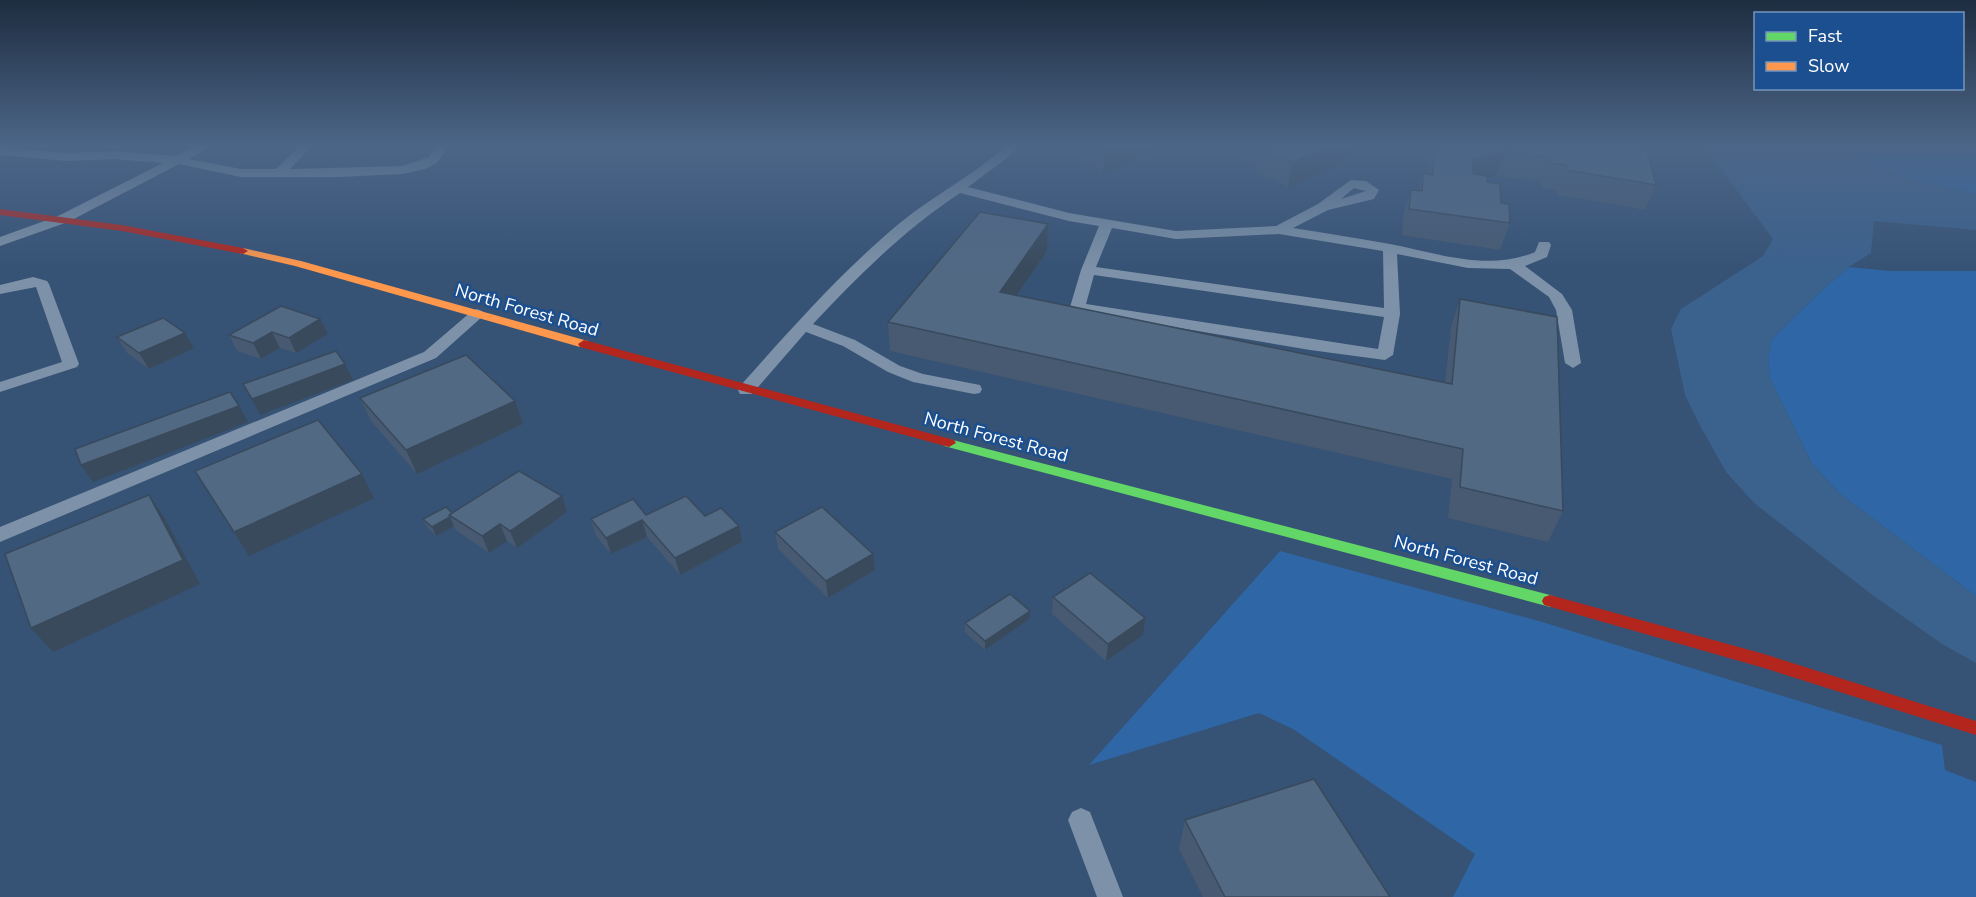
<svg xmlns="http://www.w3.org/2000/svg" width="1976" height="897" font-family="'Nunito Sans',sans-serif">
  <style>
    .green { fill: #2f66a5 }
    .water { fill: #3b618d }
    .lines { fill: none; stroke-linecap: round; stroke-linejoin: round }
    .lane { fill: #7d92a8; fill-rule: evenodd }
    .fast { fill: #63d668; fill-rule: evenodd }
    .slow { fill: #ff974d; fill-rule: evenodd }
    .jam { fill: #b3261e; fill-rule: evenodd }
    .wall { fill: #475a72 }
    .shaded-wall { fill: #394a5c }
    .building { fill: #526984; stroke: #394a5c; stroke-width: 1.5 }
    .labels { text-anchor: middle; stroke-width: 5; stroke-linejoin: round; paint-order: stroke }
    .street-label { font-size: 18px; fill: #fff; stroke: #1b4f8f }
  </style>
  <rect width="100%" height="100%" fill="#365274"/>
  <path class="green" d="M 1835,144 L 1976,144 L 1976,194 C 1934,185 1867,174 1835,144 Z
    M 1849,267 L 1890,271 L 1976,271 L 1976,596 L 1839,493 L 1812,464 L 1770,378 L 1768,359 L 1772,339 L 1821,291 Z
    M 1280,551 L 1539,621 L 1942,745 L 1945,770 L 1976,782 L 1976,897 L 1453,897 L 1475,854 L 1293,729 L 1259,713 L 1089,765 Z"/>
  <path class="water" d="M 1695,144 L 1835,144 L 1880,169 L 1925,183 L 1976,194 L 1976,230 L 1874,221 L 1871,253 L 1849,267 L 1821,291 L 1772,339 L 1768,359 L 1770,378 L 1812,464 L 1839,493 L 1976,596 L 1976,663 L 1942,644 L 1871,594 L 1754,503 L 1726,472 L 1698,422 L 1685,395 L 1671,329 L 1681,309 L 1763,256 L 1773,239 L 1715,161 Z"/>
  <g class="lines">
    <path class="lane" d="M 200,144 L 214,144 L 189,159 L 241,169 L 276,169 L 302,144 L 314,144 L 290,169 L 402,166 L 429,157 L 438,144 L 450,144 L 437,163 L 425,169 L 402,174 L 339,177 L 241,177 L 179,164 L 68,222 L 0,246 L 0,237 L 58,216 L 163,163 L 114,159 L 67,161 L 0,155 L 0,147 L 67,153 L 114,151 L 175,156 Z
      M 1009,144 L 1021,144 L 1007,158 L 968,187 L 1069,213 L 1176,231 L 1276,226 L 1318,204 L 1351,180 L 1366,181 L 1379,190 L 1374,199 L 1328,210 L 1293,228 C 1325,233 1357,238 1390,244 C 1437,253 1488,272 1535,252 L 1539,242 L 1549,242 L 1551,245 L 1547,257 L 1525,266 L 1562,294 L 1572,310 L 1581,363 L 1573,368 L 1565,363 L 1556,310 L 1549,297 L 1510,269 L 1468,268 L 1397,254 L 1400,314 L 1393,355 L 1385,360 L 1310,350 L 1073,310 L 1070,307 L 1081,270 L 1099,226 L 1069,221 L 960,193 C 904,230 858,276 813,324 L 855,340 L 900,366 L 923,374 L 980,385 L 982,389 L 980,393 L 974,394 L 913,382 L 888,372 L 843,346 L 806,332 L 752,394 L 740,394 L 738,390 L 740,386 C 791,329 842,271 901,222 C 936,194 975,174 1009,144 ZM 1354,188 L 1366,191 L 1341,199 ZM 1112,228 L 1176,239 L 1279,234 L 1383,251 L 1384,308 L 1096,267 ZM 1094,275 L 1384,317 L 1378,349 L 1086,304 Z
      M 33,277 L 47,281 L 49,284 L 79,364 L 77,367 L 0,392 L 0,382 L 62,362 L 36,287 L 0,294 L 0,285 Z
      M 477,309 L 482,311 L 485,314 L 482,317 L 436,358 L 0,542 L 0,527 L 424,352 L 472,311 Z
      M 1081,808 L 1090,812 L 1123,897 L 1097,897 L 1068,820 L 1072,812 Z"/>
    <path class="fast" d="M 949,439 L 1550,595 L 1556,597 L 1558,601 L 1556,605 L 1550,607 L 944,446 L 942,443 L 944,440 Z"/>
    <path class="slow" d="M 243,248 L 301,261 L 588,341 L 590,344 L 588,347 L 580,347 L 295,266 L 239,253 L 238,251 Z"/>
    <path class="jam" d="M 0,209 L 122,225 L 243,248 L 248,251 L 243,254 L 122,231 L 0,215 Z
      M 584,340 L 954,440 L 956,443 L 949,447 L 580,347 L 578,344 Z
      M 1550,595 L 1764,654 L 1976,721 L 1976,735 L 1764,668 L 1544,605 L 1542,601 L 1544,597 Z"/>
  </g>
  <path class="wall" d="M 1046,144 L 1156,144 L 1155,149 L 1134,157 L 1134,162 L 1103,173 Z
    M 1231,144 L 1349,144 L 1345,162 L 1288,187 L 1254,172 L 1255,166 L 1232,156 L 1233,150 L 1231,149 Z
    M 1401,144 L 1580,144 L 1605,147 L 1606,144 L 1656,185 L 1645,210 L 1557,195 L 1557,190 L 1542,188 L 1541,182 L 1496,176 L 1487,178 L 1487,182 L 1501,203 L 1510,223 L 1500,250 L 1402,235 L 1403,215 L 1411,190 L 1418,191 L 1423,173 L 1428,174 L 1428,163 L 1425,159 L 1405,160 L 1399,151 Z
    M 1047,251 L 1016,295 L 1445,383 L 1451,327 L 1460,299 L 1563,511 L 1548,542 L 1448,518 L 1452,479 L 890,351 L 888,322 Z
    M 281,306 L 328,334 L 296,353 L 280,348 L 261,359 L 237,351 L 229,335 Z
    M 185,333 L 194,348 L 149,369 L 127,353 L 117,337 Z
    M 360,398 L 515,401 L 523,424 L 417,474 L 371,421 Z
    M 562,496 L 567,512 L 517,548 L 507,541 L 489,553 L 457,531 L 454,526 L 436,536 L 427,527 L 423,519 L 452,513 Z
    M 646,515 L 705,516 L 742,542 L 680,575 L 647,537 L 611,554 L 596,536 L 591,519 Z
    M 775,532 L 873,554 L 875,570 L 828,598 L 778,549 Z
    M 1053,597 L 1143,635 L 1106,661 L 1052,614 Z
    M 1029,619 L 985,650 L 965,632 L 965,623 Z
    M 1185,820 L 1390,897 L 1203,897 L 1179,849 Z"/>
  <path class="shaded-wall" d="M 1118,144 L 1156,144 L 1155,149 L 1134,157 L 1134,162 L 1103,173 L 1105,148 Z
    M 1336,144 L 1349,144 L 1345,162 L 1288,187 L 1292,162 Z
    M 1505,151 L 1496,176 L 1465,184 L 1473,159 Z
    M 1048,224 L 1047,251 L 999,320 L 1000,292 Z
    M 320,319 L 328,334 L 296,353 L 289,338 Z
    M 272,332 L 280,348 L 261,359 L 253,343 Z
    M 185,333 L 194,348 L 149,369 L 139,353 Z
    M 345,364 L 353,380 L 260,415 L 252,399 Z
    M 515,401 L 523,424 L 417,474 L 406,450 Z
    M 239,406 L 248,422 L 93,482 L 81,465 Z
    M 362,474 L 374,498 L 249,556 L 234,532 Z
    M 149,495 L 165,519 L 200,584 L 53,652 L 31,628 Z
    M 562,496 L 567,512 L 517,548 L 510,531 Z
    M 450,517 L 454,526 L 436,536 L 432,527 Z
    M 642,520 L 647,537 L 611,554 L 606,538 Z
    M 500,524 L 507,541 L 489,553 L 482,536 Z
    M 739,526 L 742,542 L 680,575 L 675,558 Z
    M 873,554 L 875,570 L 828,598 L 826,581 Z
    M 1030,611 L 1029,619 L 985,650 L 985,641 Z
    M 1145,618 L 1143,635 L 1106,661 L 1108,644 Z"/>
  <path class="building" d="M 1095,144 L 1118,144 L 1105,148 Z
    M 1264,144 L 1336,144 L 1292,162 L 1258,147 L 1266,144 Z
    M 1435,144 L 1555,144 L 1563,145 L 1563,144 L 1580,144 L 1607,147 L 1606,144 L 1608,144 L 1646,148 L 1656,185 L 1567,170 L 1566,165 L 1551,163 L 1550,157 L 1505,151 L 1473,159 L 1473,174 L 1487,176 L 1487,182 L 1500,184 L 1501,203 L 1509,204 L 1510,223 L 1409,209 L 1411,190 L 1422,191 L 1423,173 L 1433,175 Z
    M 980,212 L 1048,224 L 1000,292 L 1452,384 L 1460,299 L 1557,317 L 1563,511 L 1460,487 L 1463,449 L 888,322 Z
    M 281,306 L 320,319 L 289,338 L 272,332 L 253,343 L 229,335 Z
    M 163,318 L 185,333 L 139,353 L 117,337 Z
    M 336,351 L 345,364 L 252,399 L 243,384 Z
    M 466,355 L 515,401 L 406,450 L 360,398 Z
    M 230,392 L 239,406 L 81,465 L 75,449 Z
    M 318,420 L 362,474 L 234,532 L 195,471 Z
    M 519,471 L 562,496 L 510,531 L 500,524 L 482,536 L 449,515 Z
    M 149,495 L 183,560 L 31,628 L 5,554 Z
    M 686,496 L 705,516 L 721,508 L 739,526 L 675,558 L 642,520 L 606,538 L 591,519 L 633,499 L 646,515 Z
    M 446,507 L 452,513 L 449,515 L 450,517 L 432,527 L 423,519 Z
    M 822,507 L 873,554 L 826,581 L 775,532 Z
    M 1090,573 L 1145,618 L 1108,644 L 1053,597 Z
    M 1010,594 L 1030,611 L 985,641 L 965,623 Z
    M 1314,779 L 1390,897 L 1225,897 L 1185,820 Z"/>
  <linearGradient id="sky" x2="0" y2="1"><stop stop-color="#1e2d40"/><stop offset="0.54" stop-color="#4c6688"/><stop offset="1" stop-color="#4c6688" stop-opacity="0"/></linearGradient>
  <rect width="1976" height="269" fill="url(#sky)"/>
  <g class="labels">
    <g class="street-label">
      <text transform="translate(527 310) rotate(16)" y="6">North Forest Road</text>
      <text transform="translate(996 437) rotate(15)" y="6">North Forest Road</text>
      <text transform="translate(1466 560) rotate(15)" y="6">North Forest Road</text>
    </g>
  </g>
  <rect x="1754" y="12" width="210" height="78" fill="#1b4f8f" stroke="#7695bc" stroke-width="1.5"/>
  <rect x="1766" y="32" width="30" height="9" fill="#63d668" stroke="#7695bc" stroke-width="1.5"/>
  <text x="1808" y="42" font-size="18" fill="#ffffff">Fast</text>
  <rect x="1766" y="62" width="30" height="9" fill="#ff974d" stroke="#7695bc" stroke-width="1.5"/>
  <text x="1808" y="72" font-size="18" fill="#ffffff">Slow</text>
</svg>
